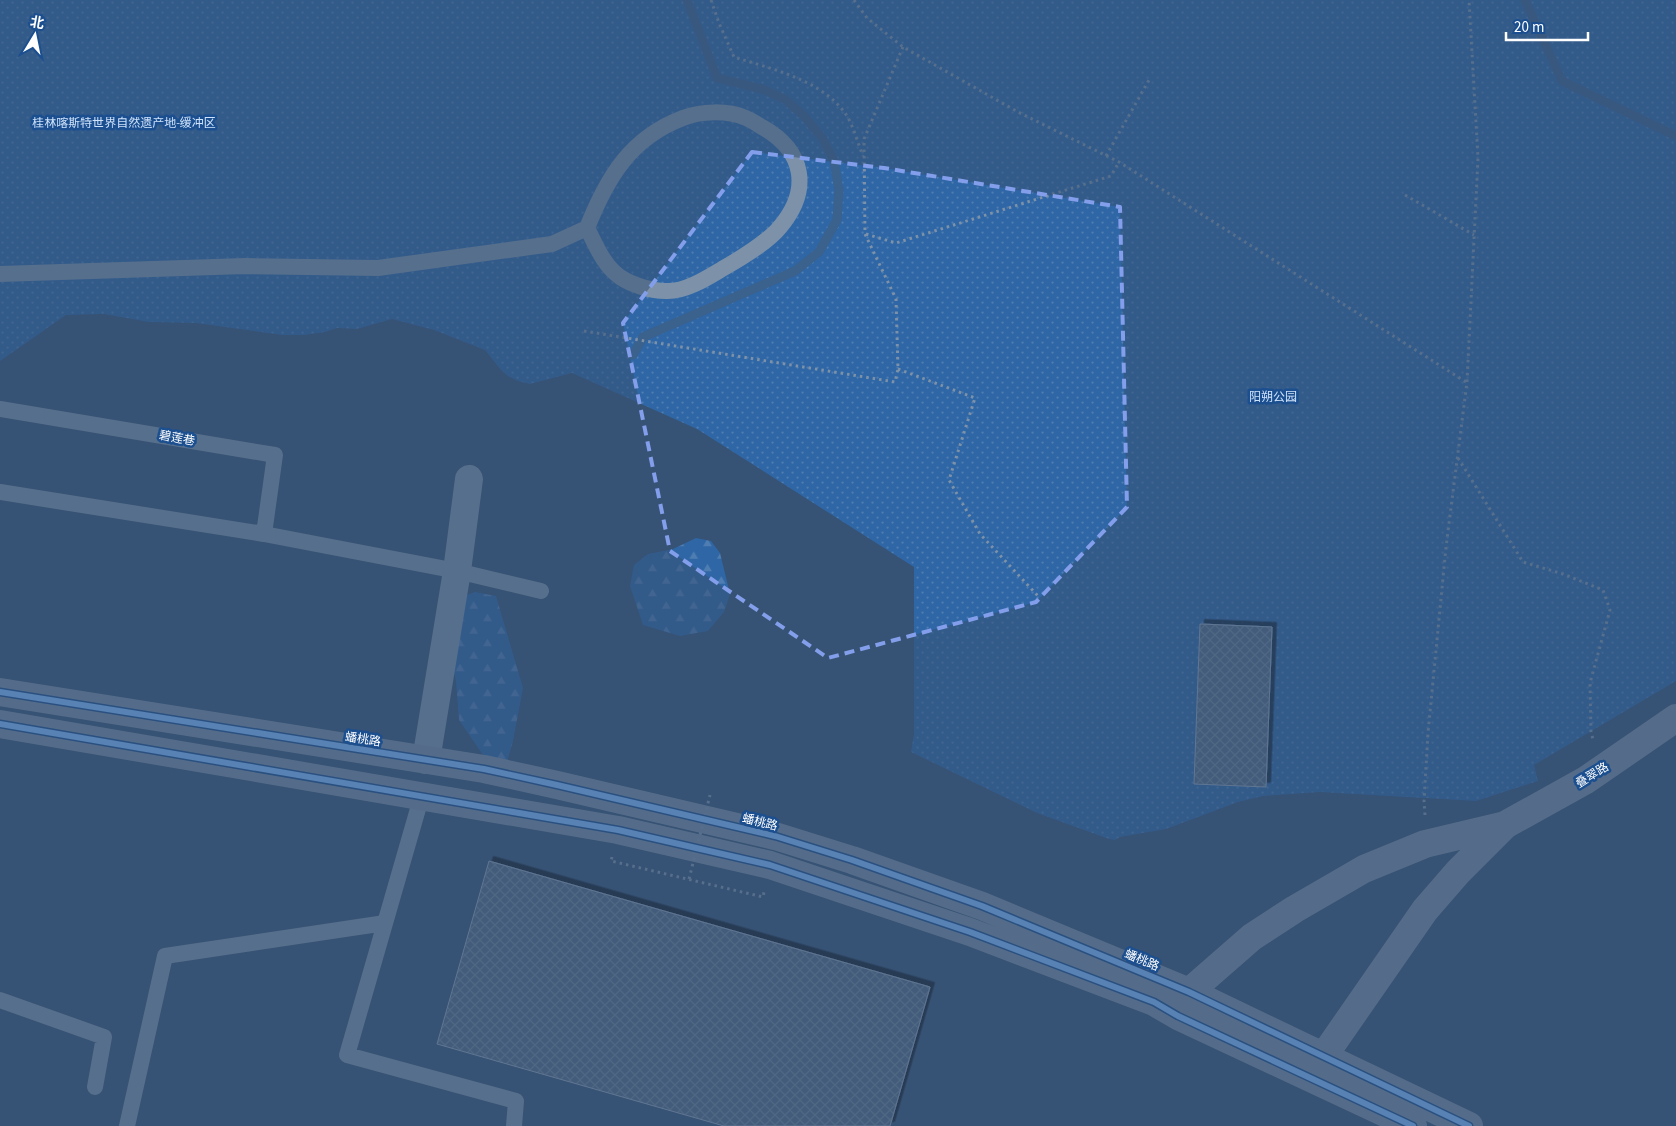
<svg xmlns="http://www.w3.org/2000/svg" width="1676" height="1126" font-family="'Source Sans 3','Noto Sans SC',sans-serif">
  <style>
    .forest { fill: url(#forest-firs) }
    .park { fill: url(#park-dots) }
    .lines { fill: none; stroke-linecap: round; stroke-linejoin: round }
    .stream { stroke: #3b618d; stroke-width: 9 }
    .building { fill: url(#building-cross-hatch); stroke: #92a2b6; filter: url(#shadow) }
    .path { stroke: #7d92a8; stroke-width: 3; stroke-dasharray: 2.5 4; stroke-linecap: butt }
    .lane { stroke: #7d92a8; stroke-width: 16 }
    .street { stroke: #7d92a8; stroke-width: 28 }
    .secondary { stroke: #798da4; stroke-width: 28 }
    .path-bridge { stroke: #7d92a8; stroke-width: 3; stroke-dasharray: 2.5 4; stroke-linecap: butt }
    .cycleway-casing { stroke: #1b4f8f; stroke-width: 9 }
    .cycleway { stroke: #80bcff; stroke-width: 6 }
    .marked { fill: none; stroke: #839eea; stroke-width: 4; stroke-dasharray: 10 6; stroke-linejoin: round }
    .labels { text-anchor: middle; stroke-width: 5; stroke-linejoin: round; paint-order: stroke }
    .park-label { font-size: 12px; fill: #cfe3fa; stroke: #1b4f8f }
    .street-label { font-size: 12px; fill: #fff; stroke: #1b4f8f }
  </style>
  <defs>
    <pattern id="forest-firs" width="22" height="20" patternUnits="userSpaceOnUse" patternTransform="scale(1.25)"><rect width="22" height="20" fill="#2f66a5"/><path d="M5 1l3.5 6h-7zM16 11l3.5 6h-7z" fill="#4e7db2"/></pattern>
    <pattern id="park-dots" width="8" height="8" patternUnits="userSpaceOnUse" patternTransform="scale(1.25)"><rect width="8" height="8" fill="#2f66a5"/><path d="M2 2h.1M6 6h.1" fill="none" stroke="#4e7db2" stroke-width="1.8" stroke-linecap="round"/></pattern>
    <pattern id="building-cross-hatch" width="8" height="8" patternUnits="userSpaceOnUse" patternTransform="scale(1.25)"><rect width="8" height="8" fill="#526984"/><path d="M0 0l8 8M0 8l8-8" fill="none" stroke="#6c8096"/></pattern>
    <filter id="shadow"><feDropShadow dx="4.5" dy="-4.5" stdDeviation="0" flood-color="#0009"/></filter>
  </defs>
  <rect width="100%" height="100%" fill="#365274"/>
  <path class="forest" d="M 696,538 L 711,541 L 720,553 L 730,594 L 724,612 L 708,631 L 680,636 L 643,625 L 630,586 L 634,565 L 648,554 L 673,549 Z
    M 475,592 L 496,596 L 523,688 L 513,741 L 507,762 L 483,755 L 459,720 L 456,681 L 450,654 L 464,596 Z"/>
  <path class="park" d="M 0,0 L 1676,0 L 1676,681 L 1534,765 L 1538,781 L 1476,801 L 1320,792 L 1263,796 L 1238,802 L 1166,829 L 1120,837 L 1115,840 L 1109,839 L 1037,813 L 911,752 L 914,734 L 914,567 L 697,429 L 572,373 L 530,384 L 518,381 L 508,376 L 501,370 L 485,350 L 434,330 L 392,319 L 357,329 L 337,328 L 325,332 L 304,335 L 282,335 L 196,323 L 149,322 L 104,314 L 66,315 L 0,361 Z"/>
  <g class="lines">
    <path class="stream" d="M 1525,0 L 1562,81 L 1676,136
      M 633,355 L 643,337 L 795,271 L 819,252 L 837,220 L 839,190 L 834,161 L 823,139 L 805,117 L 786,100 L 765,90 L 717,78 L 687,0"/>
  </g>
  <path class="building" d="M 1200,624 L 1272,627 L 1266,787 L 1194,784 Z
    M 489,861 L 930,987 L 890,1126 L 724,1126 L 437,1044 Z"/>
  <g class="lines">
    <path class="path" d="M 711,0 L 719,23 L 734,57 C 772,69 821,80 845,113 C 853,124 858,144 863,156
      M 854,0 L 867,18 L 903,47 L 1018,112 L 1119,162 L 1466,382
      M 1106,156 L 1149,80
      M 1405,195 L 1474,235
      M 866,234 L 896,243 L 1111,176 L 1119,162
      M 584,331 L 895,382 L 898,369 L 896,299 L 865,234 L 864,139 L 903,47
      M 898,369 L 975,398 L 949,480 L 980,534 L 1039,597
      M 1458,458 L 1523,562 L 1563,574 L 1603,590 L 1610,610 L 1590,683 L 1591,733 L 1594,742
      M 1425,815 L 1424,801 L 1428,733 L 1446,547 L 1467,382 L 1478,158 L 1469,0
      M 612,857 L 611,861 L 763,897 L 764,892"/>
    <path class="lane" d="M 0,274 L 245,266 L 378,268 L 552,244 L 587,228 C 607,178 630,138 683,118 C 701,111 727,110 746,118 C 751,120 757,124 762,127 C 805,151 811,190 780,227 C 769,241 738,260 722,269 C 707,278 685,292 666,291 C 651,291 632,285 620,277 C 603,265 596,245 587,228
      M 0,409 L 275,455 L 264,534
      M 0,492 L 264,534 L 457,571 L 541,591
      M 422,795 L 347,1055 L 516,1101 L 514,1126
      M 0,1000 L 104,1037 L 95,1087
      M 127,1126 L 165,956 L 385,923"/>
    <path class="street" d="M 426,760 L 457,571 L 469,479"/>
    <path class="secondary" d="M 0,692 L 484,769 L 557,785 L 775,836 L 852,860 L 982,906 L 1189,992 L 1469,1126
      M 0,724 L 618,830 L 770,865 L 970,932 L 1154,1002 L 1178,1016 L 1413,1126
      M 1183,1006 L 1189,992 L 1252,937 L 1295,909 L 1364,869 L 1425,844 L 1505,825
      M 1314,1070 L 1425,910 L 1458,872 L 1505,825 L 1586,780 L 1676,718"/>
    <path class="path-bridge" d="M 689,879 L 710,795"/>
    <g class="cycleway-casing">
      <path id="cycleway" d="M 0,692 L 484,769 L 557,785 L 775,836 L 852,860 L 982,906 L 1189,992 L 1469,1126
        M 0,724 L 618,830 L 770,865 L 970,932 L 1154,1002 L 1178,1016 L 1413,1126"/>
    </g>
    <use href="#cycleway" class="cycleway"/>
  </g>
  <path d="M0 0H1676V1126H0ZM 752,152 L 884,168 L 1120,207 L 1127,507 L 1036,602 L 828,658 L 670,551 L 623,323 Z" fill="#365274" fill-opacity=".55" fill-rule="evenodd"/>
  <path class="marked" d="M 752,152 L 884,168 L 1120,207 L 1127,507 L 1036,602 L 828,658 L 670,551 L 623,323 Z"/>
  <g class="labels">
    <g class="park-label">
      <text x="124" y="127">桂林喀斯特世界自然遗产地-缓冲区</text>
      <text x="1273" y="401">阳朔公园</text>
    </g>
    <g class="street-label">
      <text transform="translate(177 438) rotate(10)" y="4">碧莲巷</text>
      <text transform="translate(363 739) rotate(9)" y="4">蟠桃路</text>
      <text transform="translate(1592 775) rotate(-32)" y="4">叠翠路</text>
      <text transform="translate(760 822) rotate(14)" y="4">蟠桃路</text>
      <text transform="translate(1142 960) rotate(23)" y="4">蟠桃路</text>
    </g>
  </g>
  <g transform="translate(35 35) rotate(10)" stroke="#1b4f8f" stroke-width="4" paint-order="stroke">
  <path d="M0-4L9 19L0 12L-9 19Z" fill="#ffffff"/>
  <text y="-8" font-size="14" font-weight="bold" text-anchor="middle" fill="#ffffff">北</text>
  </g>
  <path d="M1506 32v8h82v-8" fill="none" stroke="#ffffff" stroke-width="2.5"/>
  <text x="1514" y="32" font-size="15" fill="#ffffff" stroke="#1b4f8f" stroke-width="4" paint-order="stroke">20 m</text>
</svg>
